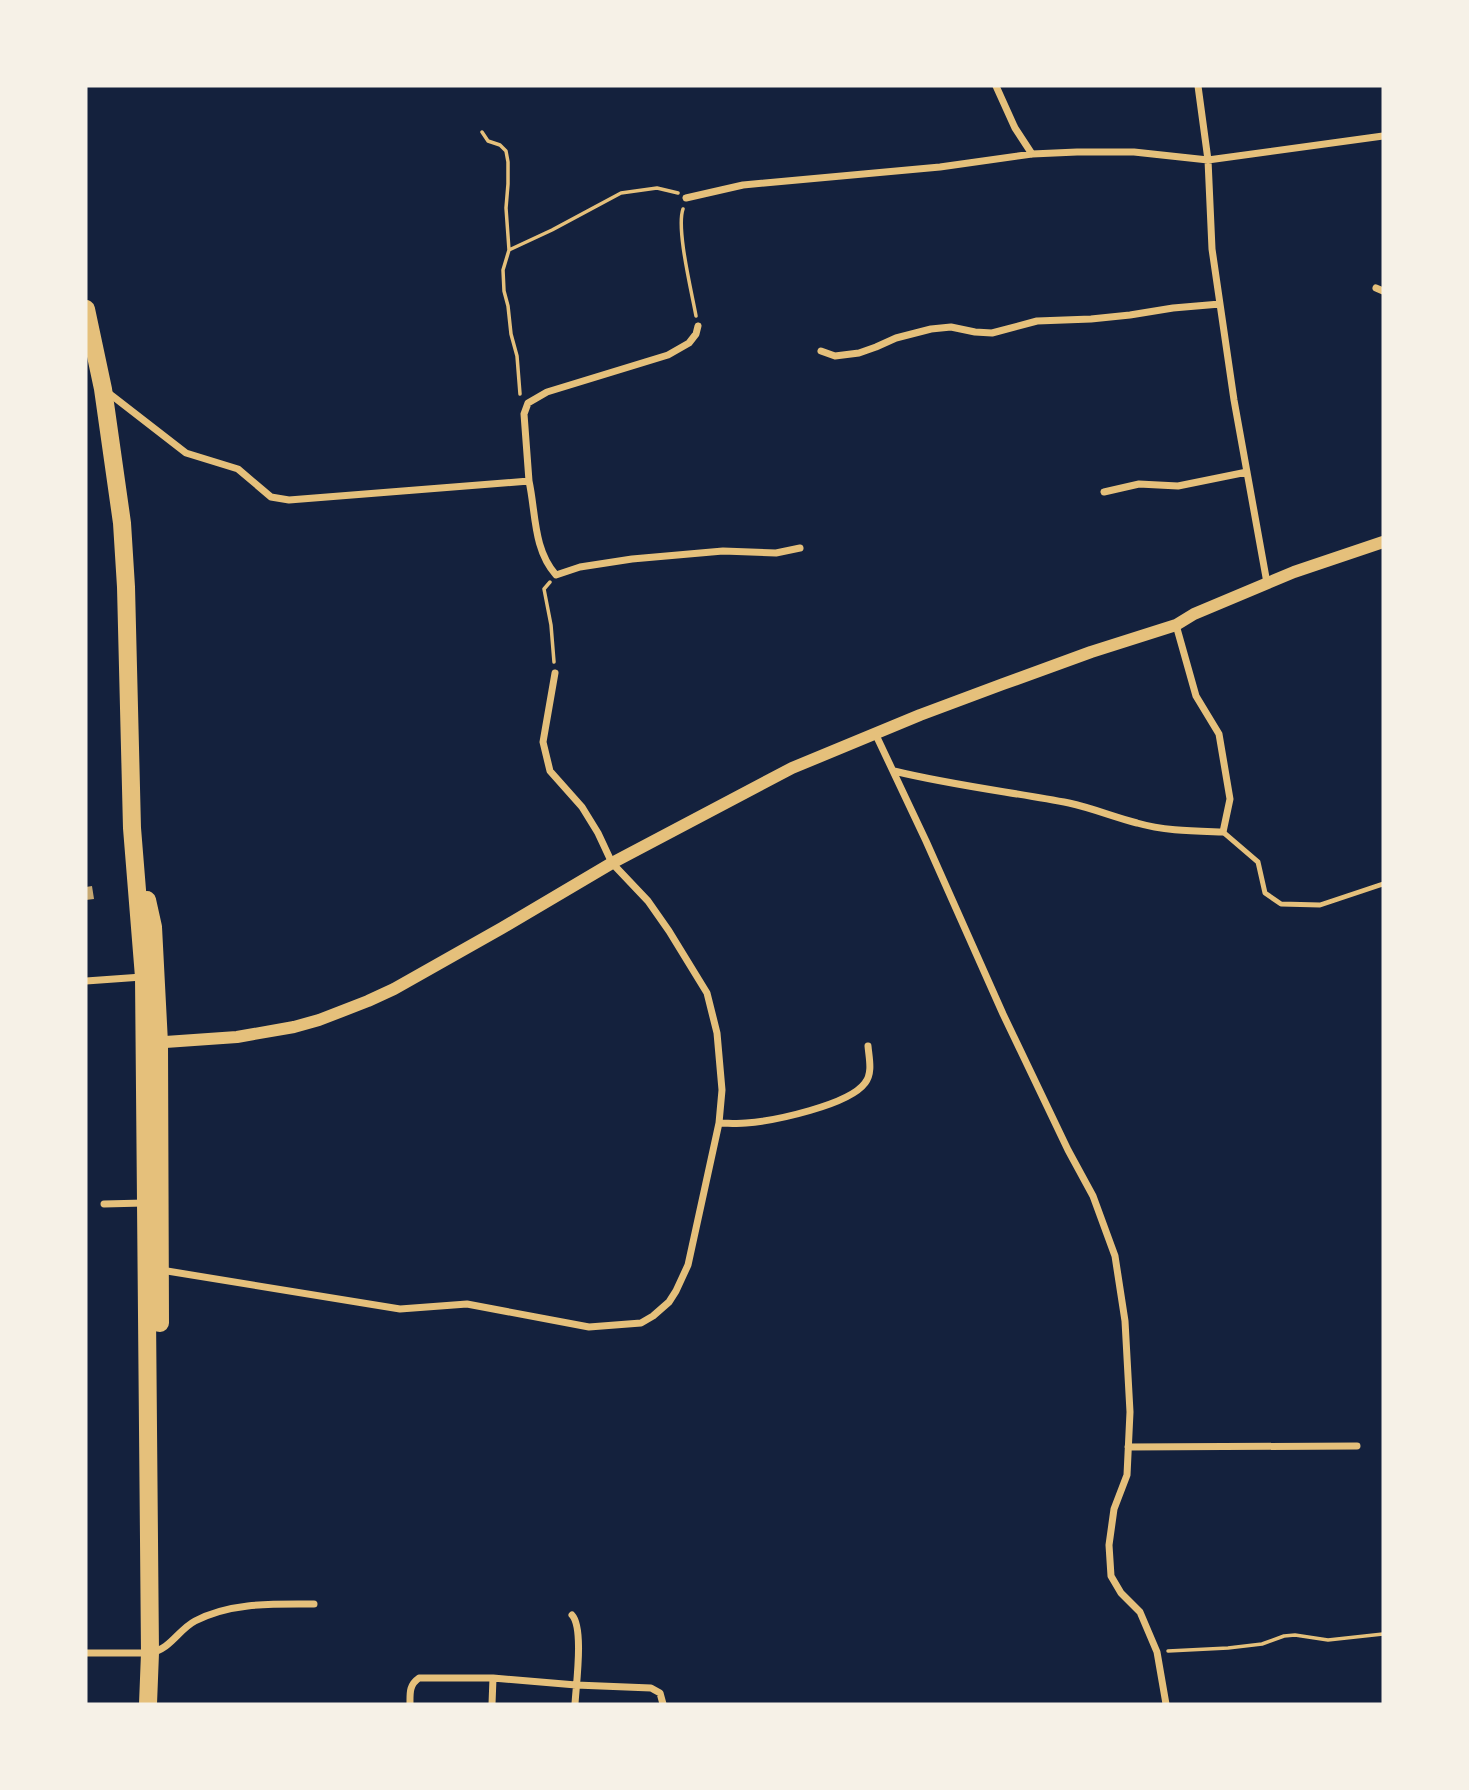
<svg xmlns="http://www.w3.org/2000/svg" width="1469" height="1790" font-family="Karla,sans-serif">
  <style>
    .building { fill: #c6a872 }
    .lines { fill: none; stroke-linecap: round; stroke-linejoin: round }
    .path { stroke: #e5c07b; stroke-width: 3.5 }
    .service { stroke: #e5c07b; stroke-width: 5 }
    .minor { stroke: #e5c07b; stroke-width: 7 }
    .tertiary { stroke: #e5c07b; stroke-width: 12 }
    .trunk { stroke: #e5c07b; stroke-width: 18 }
  </style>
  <rect width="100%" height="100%" fill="#14213d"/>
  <path class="building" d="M 92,886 L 94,899 L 86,900 L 86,887 Z"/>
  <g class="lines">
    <path class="path" d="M 482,132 L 488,141 L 500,145 L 506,151 L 508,162 L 508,184 L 506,208 L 509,250 L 503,270 L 504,291 L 508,306 L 511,334 L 517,356 L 520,394
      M 683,209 C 676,229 692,293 696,316
      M 509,250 L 552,230 L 621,193 L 657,188 L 678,193
      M 550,582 L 544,589 L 551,625 L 554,662
      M 1168,1651 L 1228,1648 L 1262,1644 L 1284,1636 L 1295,1635 L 1328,1640 L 1383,1634"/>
    <path class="service" d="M 1223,832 L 1258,862 L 1265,893 L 1281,904 L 1320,905 L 1383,884"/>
    <path class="minor" d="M 996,86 L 1015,128 L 1032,154
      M 1198,86 L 1208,160 L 1212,249 L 1234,400 L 1267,583
      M 686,198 L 743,185 L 940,167 L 1032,154 L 1077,152 L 1134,152 L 1208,160 L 1383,136
      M 1376,288 L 1383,291
      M 821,351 L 835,356 L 859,353 L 876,347 L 896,338 L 931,329 L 951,327 L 975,332 L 992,333 L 1037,321 L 1091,319 L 1130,315 L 1173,308 L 1220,304
      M 106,391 L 186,453 L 238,469 L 271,497 L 289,500 L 529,481 L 524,414 L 528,403 L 547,392 L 668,355 L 689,343 L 696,334 L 698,326
      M 529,481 C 536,513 533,549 556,575 L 580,567 L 632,559 L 723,551 L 776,553 L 800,548
      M 1104,492 L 1139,484 L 1178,486 L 1247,472
      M 875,733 L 926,841 L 1003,1014 L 1068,1150 L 1093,1196 L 1115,1256 L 1125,1321 L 1130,1412 L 1127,1475 L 1114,1509 L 1109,1545 L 1111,1576 L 1121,1593 L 1140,1612 L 1157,1652 L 1166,1704
      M 894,771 C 951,785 1011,792 1069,803 C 1092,808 1114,817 1137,823 C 1165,831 1194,831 1223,832 L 1230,799 L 1219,734 L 1196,696 L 1176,625
      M 86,981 L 142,977
      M 719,1123 C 728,1123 737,1124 746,1123 C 774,1121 849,1105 865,1083 C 873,1073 869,1058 868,1046
      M 104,1204 L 144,1203
      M 161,1270 L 400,1309 L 467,1304 L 589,1327 L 641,1323 L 653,1316 L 669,1302 L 676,1291 L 688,1265 L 719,1123 L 722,1090 L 717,1033 L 707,993 L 669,931 L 648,901 L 612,863 L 598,833 L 582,807 L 550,771 L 543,742 L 555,673
      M 1128,1447 L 1357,1446
      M 572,1615 C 584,1628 576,1685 575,1704
      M 86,1653 L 150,1653 C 171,1649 178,1630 195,1621 C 231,1602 274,1604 314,1604
      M 410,1704 C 410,1693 409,1685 419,1678 L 493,1678 L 576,1685 L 651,1688 L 660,1693 L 663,1704
      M 492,1704 L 493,1678"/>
    <path class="tertiary" d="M 151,1043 L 237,1037 L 294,1027 L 319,1020 L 368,1001 L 394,989 L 502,928 L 612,863 L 792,768 L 920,715 L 1003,684 L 1091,652 L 1176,625 L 1194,614 L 1294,572 L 1383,542"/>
    <path class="trunk" d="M 86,309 L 103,389 L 122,523 L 126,587 L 132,828 L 144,977 L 150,1653 L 148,1704
      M 147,900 L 153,927 L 159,1043 L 160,1323"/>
  </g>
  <rect width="1469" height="1790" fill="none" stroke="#f6f1e7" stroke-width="175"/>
</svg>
